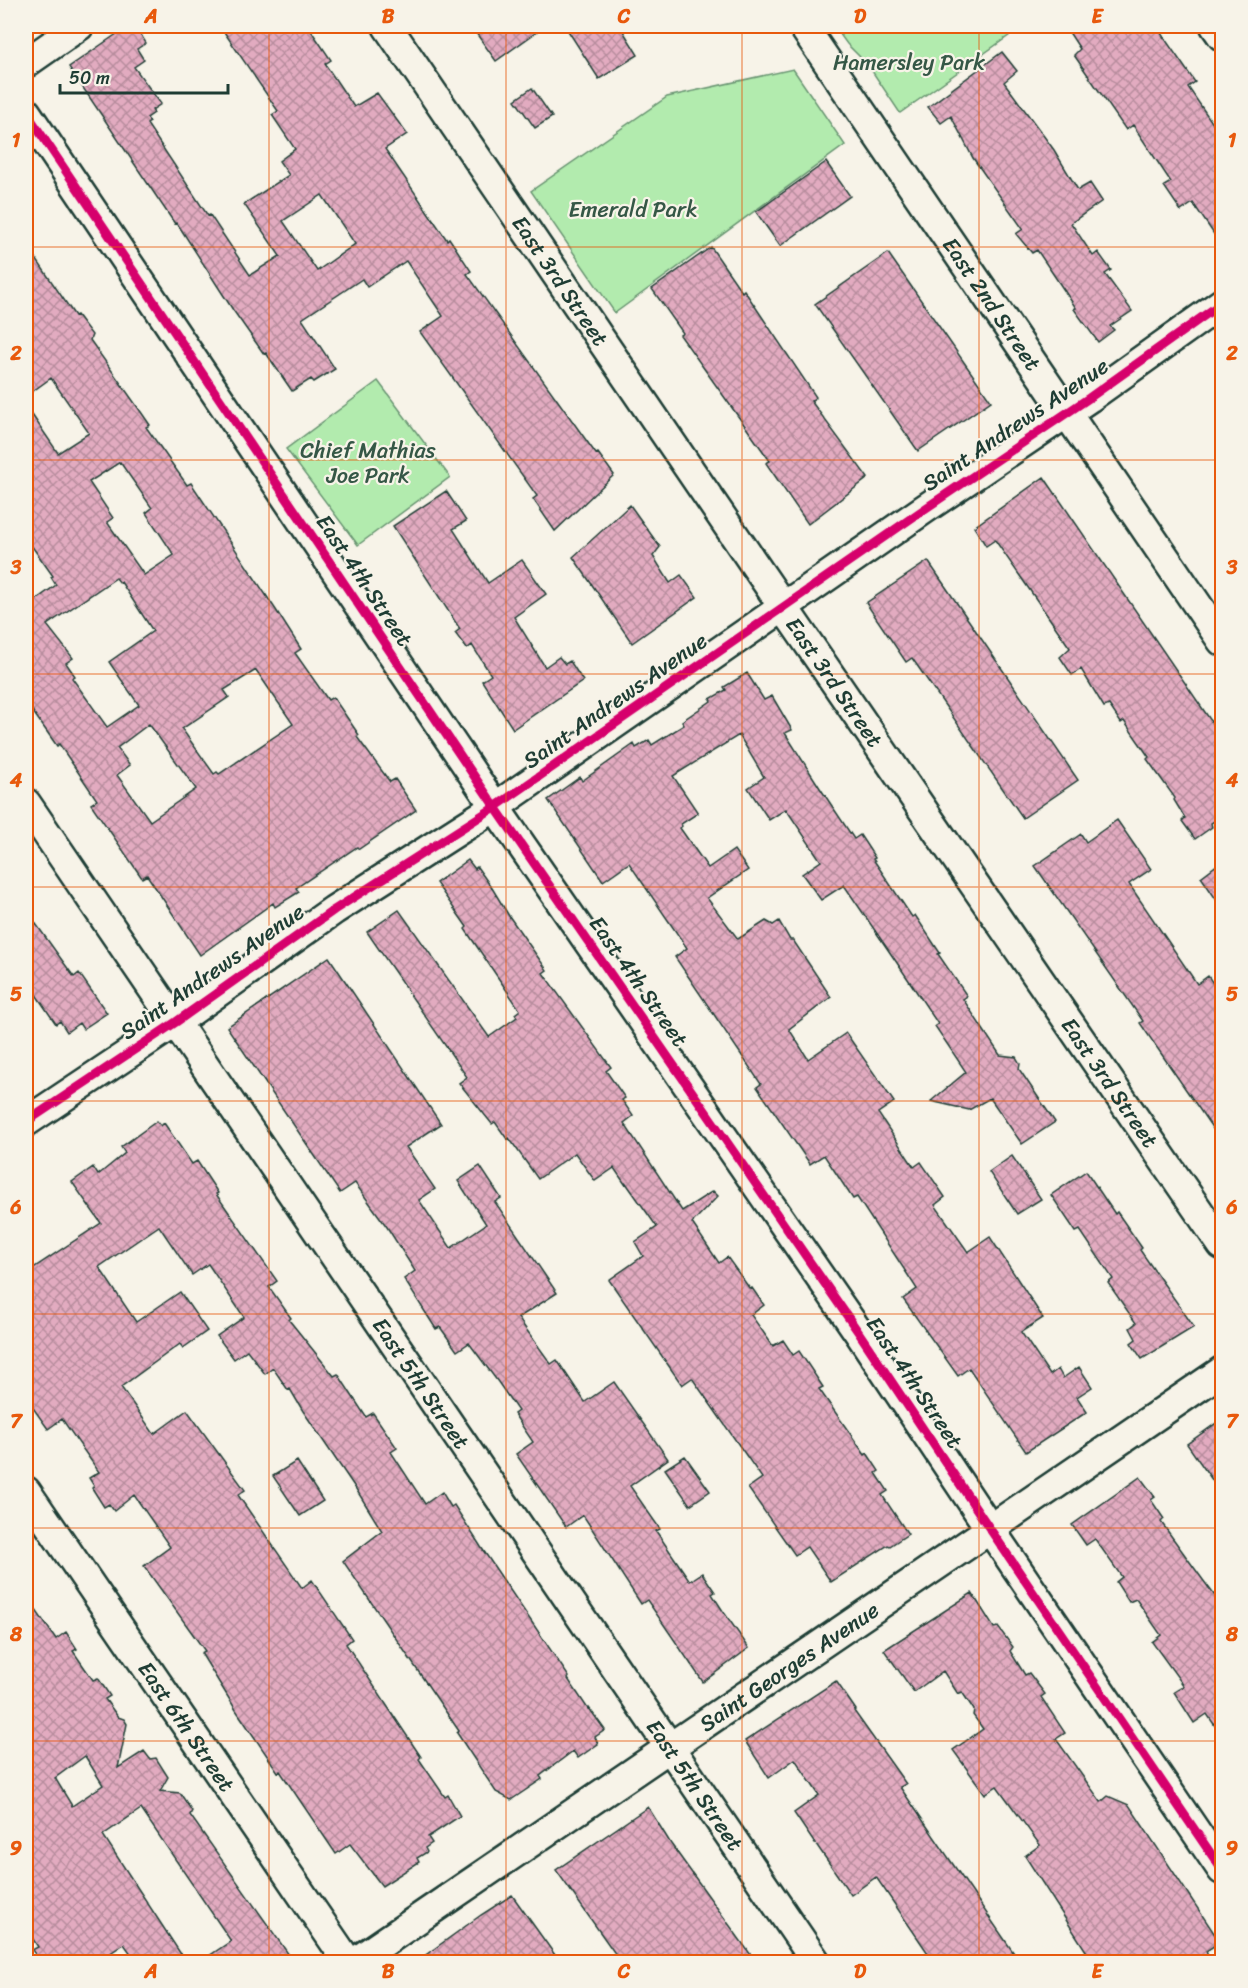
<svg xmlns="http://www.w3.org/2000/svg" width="1248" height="1988" font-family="Sriracha,sans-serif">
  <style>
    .green { fill: #b2ebae; stroke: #689471; stroke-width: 1.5 }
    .building { fill: url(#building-cross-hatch); stroke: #1f3d34; stroke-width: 1.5; fill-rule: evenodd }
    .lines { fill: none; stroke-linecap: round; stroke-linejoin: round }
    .minor-casing { stroke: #1f3d34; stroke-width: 33 }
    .minor { stroke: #f7f3e8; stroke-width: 28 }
    .cycleway-casing { stroke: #f7f3e8; stroke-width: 13 }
    .cycleway { stroke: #d6006c; stroke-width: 9 }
    .grid { fill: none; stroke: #e8590c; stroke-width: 1.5; stroke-opacity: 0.55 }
    .labels { text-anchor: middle; stroke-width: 4.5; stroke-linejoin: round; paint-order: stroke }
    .park-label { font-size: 22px; fill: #355746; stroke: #f7f3e8 }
    .street-label { font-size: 22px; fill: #1f3d34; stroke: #f7f3e8 }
    .neatline { fill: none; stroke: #e8590c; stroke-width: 2 }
    .grid-label { font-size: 20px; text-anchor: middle; font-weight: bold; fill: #e8590c }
  </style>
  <defs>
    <pattern id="building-cross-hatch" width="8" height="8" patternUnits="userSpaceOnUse" patternTransform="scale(1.5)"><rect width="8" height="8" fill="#e2abc0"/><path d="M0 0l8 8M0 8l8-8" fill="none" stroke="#b78c9d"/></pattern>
  </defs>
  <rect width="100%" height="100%" fill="#f7f3e8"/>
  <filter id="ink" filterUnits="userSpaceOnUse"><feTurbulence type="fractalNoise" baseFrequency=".0167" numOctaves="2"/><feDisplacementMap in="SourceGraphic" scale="12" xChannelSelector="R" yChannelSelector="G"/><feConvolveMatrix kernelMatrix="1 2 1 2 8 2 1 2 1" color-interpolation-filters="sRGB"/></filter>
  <g filter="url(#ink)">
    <path class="green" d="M 834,26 L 1004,26 L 1010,35 L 900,113 L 868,65 L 847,44 Z
      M 793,69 L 845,145 L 615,313 L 531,191 L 667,97 Z
      M 378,381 L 450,477 L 358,545 L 286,449 Z"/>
    <path class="building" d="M 220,26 L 308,26 L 331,60 L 325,64 L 354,107 L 377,93 L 407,134 L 385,149 L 447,240 L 449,238 L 471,271 L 467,274 L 596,454 L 598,453 L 614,475 L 555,531 L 533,499 L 537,496 L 420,332 L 443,316 L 406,261 L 367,287 L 362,279 L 302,319 L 335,369 L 314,382 L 311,379 L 292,391 L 266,353 L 264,354 L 233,310 L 177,223 L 175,224 L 69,67 L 124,29 L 126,33 L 136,27 L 146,43 L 137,49 L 144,60 L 134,67 L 161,104 L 152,110 L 154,113 L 147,118 L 150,122 L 147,124 L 208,216 L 210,215 L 250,275 L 280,256 L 244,204 L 289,175 L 279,161 L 295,149 L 272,115 L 278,111 ZM 322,195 L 355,244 L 317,271 L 283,221 Z
      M 471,26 L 545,26 L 496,61 Z
      M 565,26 L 620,26 L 638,55 L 599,79 Z
      M 1065,26 L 1156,26 L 1195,82 L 1188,87 L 1222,137 L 1222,246 L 1193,203 L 1181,211 L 1164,186 L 1171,182 L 1133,125 L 1126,130 L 1074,55 L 1080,49 Z
      M 1002,52 L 1017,71 L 1004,82 L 1054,150 L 1078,190 L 1090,183 L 1102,201 L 1071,223 L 1093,256 L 1098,252 L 1111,270 L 1105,274 L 1132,311 L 1110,326 L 1114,330 L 1098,342 L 1074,309 L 1076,308 L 1037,250 L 1032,253 L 1016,234 L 1023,229 L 973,158 L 951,116 L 941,123 L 928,107 Z
      M 532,88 L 552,117 L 535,128 L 515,100 Z
      M 826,162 L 850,196 L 780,246 L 756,212 Z
      M 26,244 L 75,316 L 77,315 L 92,335 L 90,340 L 141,412 L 150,425 L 146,427 L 187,485 L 191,483 L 276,610 L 301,649 L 295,653 L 328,700 L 333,697 L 359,735 L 357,737 L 390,782 L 395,779 L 416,810 L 359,849 L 357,847 L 296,888 L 299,892 L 275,907 L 273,903 L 200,955 L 147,875 L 142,878 L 91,804 L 97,800 L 59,744 L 57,746 L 26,702 L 26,607 L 56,585 L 51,577 L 53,576 L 26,538 L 26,406 L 58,453 L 89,433 L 51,378 L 26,396 ZM 120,462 L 152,508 L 146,513 L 174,555 L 144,575 L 107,522 L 113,518 L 89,482 ZM 116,578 L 120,583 L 121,582 L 153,631 L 109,662 L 139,705 L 107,727 L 72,678 L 75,676 L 66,663 L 73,658 L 47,625 ZM 256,670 L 293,724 L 219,774 L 217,772 L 214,774 L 182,729 L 229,697 L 224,690 ZM 149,724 L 196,789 L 150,821 L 117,775 L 130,765 L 117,748 Z
      M 711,247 L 742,292 L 744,290 L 816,397 L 811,401 L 868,478 L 808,524 L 766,463 L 770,461 L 680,335 L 683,333 L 652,289 Z
      M 888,253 L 991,401 L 918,451 L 815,304 Z
      M 1044,477 L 1222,737 L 1222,816 L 1211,823 L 1212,827 L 1195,839 L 1182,821 L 1185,818 L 1174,800 L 1175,798 L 1147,759 L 1149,757 L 1124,721 L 1121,723 L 1109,705 L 1104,707 L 1081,669 L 1072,675 L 1060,657 L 1070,648 L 995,540 L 986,546 L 974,527 Z
      M 446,491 L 466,521 L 453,529 L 488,583 L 522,560 L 546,594 L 514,617 L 545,667 L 559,657 L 565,664 L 570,661 L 583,681 L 513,729 L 482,681 L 491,675 L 472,645 L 467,649 L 455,633 L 460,629 L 393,526 Z
      M 630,505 L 660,547 L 653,556 L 670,583 L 681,575 L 697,597 L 632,643 L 573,557 Z
      M 928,561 L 1078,780 L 1023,818 L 912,658 L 906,662 L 866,603 Z
      M 747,673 L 764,700 L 772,696 L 792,730 L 785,733 L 820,788 L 854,839 L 860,835 L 875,858 L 873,859 L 912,917 L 915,915 L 940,953 L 938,954 L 967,996 L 963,999 L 1000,1055 L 1016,1057 L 1020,1064 L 1019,1069 L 1055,1122 L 1022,1144 L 990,1098 L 969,1110 L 931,1101 L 966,1072 L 935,1026 L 938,1024 L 910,982 L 844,885 L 821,900 L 802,874 L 821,861 L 786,809 L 769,820 L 748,788 L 764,777 L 739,735 L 673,776 L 698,813 L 681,824 L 682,826 L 680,828 L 708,868 L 734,850 L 748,870 L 707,898 L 738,939 L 766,921 L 773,925 L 779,921 L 790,940 L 793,940 L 831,997 L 789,1029 L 808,1059 L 846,1033 L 894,1102 L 878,1113 L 914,1167 L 921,1162 L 945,1197 L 935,1205 L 968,1252 L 990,1237 L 1043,1318 L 1021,1332 L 1050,1375 L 1058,1369 L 1063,1378 L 1079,1367 L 1092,1387 L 1077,1397 L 1087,1412 L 1026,1452 L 969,1368 L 958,1376 L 903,1299 L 917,1289 L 857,1197 L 853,1199 L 824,1155 L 810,1164 L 757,1087 L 761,1084 L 675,957 L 687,948 L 629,863 L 603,881 L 548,800 L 580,777 L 582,781 L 634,744 L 636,748 L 649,740 L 652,745 L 684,725 L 682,721 L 711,701 L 710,699 L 726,690 L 724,687 Z
      M 1117,820 L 1151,869 L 1129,884 L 1197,984 L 1208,976 L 1222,996 L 1222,1142 L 1140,1023 L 1143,1021 L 1035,866 L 1081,834 L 1086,842 Z
      M 468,860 L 475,869 L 477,867 L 492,888 L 509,916 L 547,970 L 543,973 L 611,1067 L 606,1071 L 625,1098 L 622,1100 L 633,1116 L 624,1123 L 682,1211 L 713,1191 L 718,1196 L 692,1223 L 719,1263 L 727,1257 L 750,1289 L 752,1288 L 764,1305 L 751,1315 L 773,1346 L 783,1340 L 793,1355 L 799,1351 L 823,1387 L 819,1389 L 865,1455 L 867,1453 L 879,1471 L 876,1473 L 888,1491 L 882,1495 L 908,1534 L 890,1546 L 888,1545 L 831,1582 L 807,1547 L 795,1555 L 748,1488 L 762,1478 L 692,1378 L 682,1385 L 609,1280 L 643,1256 L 635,1242 L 657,1227 L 626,1183 L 625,1184 L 614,1168 L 595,1181 L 575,1153 L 538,1179 L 509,1138 L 507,1139 L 495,1122 L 492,1124 L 459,1083 L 467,1077 L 367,932 L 399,910 L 489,1037 L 517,1017 L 515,1014 L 520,1010 L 465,929 L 467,927 L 436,883 Z
      M 1222,861 L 1222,908 L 1201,877 Z
      M 26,910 L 74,977 L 79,973 L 107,1013 L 83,1029 L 79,1023 L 67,1032 L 60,1021 L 56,1024 L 26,980 Z
      M 329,957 L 441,1124 L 406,1147 L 435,1189 L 419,1200 L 451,1248 L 486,1224 L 458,1181 L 480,1166 L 501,1198 L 495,1202 L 557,1293 L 518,1318 L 551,1364 L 557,1360 L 585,1402 L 614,1382 L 668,1459 L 630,1486 L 660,1529 L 656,1531 L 690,1581 L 702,1573 L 715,1592 L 712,1594 L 723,1611 L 749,1648 L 703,1682 L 647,1600 L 641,1604 L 583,1515 L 566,1527 L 516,1454 L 533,1442 L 514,1414 L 518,1411 L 498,1382 L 469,1343 L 457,1351 L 440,1327 L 436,1329 L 404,1279 L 415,1271 L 387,1227 L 355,1183 L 340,1193 L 227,1027 Z
      M 157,1121 L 161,1126 L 164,1123 L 192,1164 L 197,1161 L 218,1193 L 216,1194 L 277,1281 L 269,1287 L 291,1318 L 289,1320 L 334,1376 L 338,1374 L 366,1417 L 373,1413 L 397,1448 L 391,1452 L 425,1504 L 442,1492 L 451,1507 L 454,1505 L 481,1547 L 569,1677 L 568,1679 L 588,1709 L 589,1708 L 605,1730 L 595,1737 L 598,1744 L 578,1758 L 573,1751 L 540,1776 L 542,1779 L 511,1800 L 496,1792 L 457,1733 L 459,1731 L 343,1561 L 382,1531 L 356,1489 L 303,1411 L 290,1389 L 288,1390 L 273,1368 L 265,1374 L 247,1350 L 234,1359 L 217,1336 L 244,1317 L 208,1264 L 192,1275 L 159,1226 L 99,1267 L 136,1322 L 180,1292 L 207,1331 L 183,1348 L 180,1344 L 121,1387 L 154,1434 L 187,1410 L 245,1490 L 238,1495 L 302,1588 L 312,1580 L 352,1639 L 346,1644 L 421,1757 L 419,1759 L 445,1797 L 448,1795 L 460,1816 L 428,1837 L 432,1843 L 425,1848 L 427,1852 L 417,1858 L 419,1862 L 382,1886 L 350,1844 L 336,1854 L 280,1771 L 278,1772 L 236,1710 L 201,1653 L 205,1651 L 144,1566 L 170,1547 L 134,1495 L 114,1511 L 109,1504 L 104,1507 L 92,1488 L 94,1486 L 89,1478 L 99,1472 L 62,1419 L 48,1429 L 26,1398 L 26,1273 L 101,1223 L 72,1182 L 93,1167 L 98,1175 L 125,1153 L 121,1147 Z
      M 1012,1156 L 1041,1199 L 1017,1214 L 989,1172 Z
      M 1086,1171 L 1115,1214 L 1117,1212 L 1142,1248 L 1140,1250 L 1194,1327 L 1142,1359 L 1131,1343 L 1136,1339 L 1130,1328 L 1136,1323 L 1108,1283 L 1113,1279 L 1080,1230 L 1076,1232 L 1051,1195 Z
      M 1222,1419 L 1222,1494 L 1187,1444 Z
      M 685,1456 L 710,1491 L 690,1505 L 665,1469 Z
      M 297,1461 L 323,1501 L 300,1516 L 273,1476 Z
      M 1140,1477 L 1155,1497 L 1151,1500 L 1164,1519 L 1161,1522 L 1203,1580 L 1215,1596 L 1222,1591 L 1222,1736 L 1207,1714 L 1194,1723 L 1174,1692 L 1184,1686 L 1152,1642 L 1161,1635 L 1136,1599 L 1129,1602 L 1116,1582 L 1122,1577 L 1095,1539 L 1086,1545 L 1072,1525 Z
      M 972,1593 L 994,1628 L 998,1627 L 1013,1647 L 1010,1651 L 1025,1675 L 1029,1673 L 1045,1694 L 1041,1697 L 1065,1733 L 1056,1739 L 1101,1802 L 1108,1796 L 1129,1805 L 1220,1942 L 1206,1951 L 1210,1962 L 1093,1962 L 1025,1856 L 1040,1845 L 997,1786 L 985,1794 L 953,1750 L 983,1729 L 973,1715 L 974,1710 L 962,1692 L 958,1694 L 943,1671 L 914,1692 L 884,1650 Z
      M 26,1596 L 56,1639 L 66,1632 L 77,1649 L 73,1651 L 93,1680 L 98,1678 L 110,1696 L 105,1699 L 118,1717 L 124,1719 L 127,1724 L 118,1768 L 144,1751 L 150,1759 L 156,1758 L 168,1777 L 160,1791 L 180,1793 L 192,1811 L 190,1815 L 294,1962 L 200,1962 L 231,1941 L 141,1809 L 103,1835 L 186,1962 L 137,1962 L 124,1944 L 97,1962 L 41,1962 L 32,1950 L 38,1947 L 26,1928 ZM 85,1756 L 103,1785 L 72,1806 L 55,1778 Z
      M 836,1681 L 856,1710 L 854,1711 L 906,1784 L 900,1787 L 1020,1962 L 934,1962 L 876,1877 L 851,1895 L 816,1844 L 815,1844 L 794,1813 L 819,1795 L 795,1759 L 769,1778 L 745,1741 Z
      M 648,1807 L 671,1844 L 751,1955 L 740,1962 L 621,1962 L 556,1870 Z
      M 512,1895 L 560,1962 L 416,1962 L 481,1915 Z"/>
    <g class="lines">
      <g class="minor-casing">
        <g id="minor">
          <path id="s1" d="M 387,26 L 784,608 L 1222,1245"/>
          <path id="s2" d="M 803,26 L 1222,641"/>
          <path d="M 1215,26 L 1222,36"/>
          <path d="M 26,63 L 79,26"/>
          <path d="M 26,112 L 495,807 L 859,1333 L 990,1529 L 1222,1870"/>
          <path id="s3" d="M 26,803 L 816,1962"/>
          <path d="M 26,1122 L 176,1022 L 334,910 L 495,807 L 926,508 L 1089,398 L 1222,303"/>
          <path id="s4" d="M 26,1491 L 348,1962"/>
          <path id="s5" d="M 355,1962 L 1222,1371"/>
        </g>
      </g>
      <use href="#minor" class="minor"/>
      <g class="cycleway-casing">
        <path id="cycleway" d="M 26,112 L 495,807 L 859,1333 L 990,1529 L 1222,1870
          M 26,1122 L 176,1022 L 334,910 L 495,807 L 926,508 L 1089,398 L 1222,303"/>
      </g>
      <use href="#cycleway" class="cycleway"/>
    </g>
  </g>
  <path class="grid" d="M 269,26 L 269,1962M 506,26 L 506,1962M 742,26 L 742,1962M 979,26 L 979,1962M 26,247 L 1222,247M 26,460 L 1222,460M 26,674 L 1222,674M 26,887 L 1222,887M 26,1101 L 1222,1101M 26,1314 L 1222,1314M 26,1528 L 1222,1528M 26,1741 L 1222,1741"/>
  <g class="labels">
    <g class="park-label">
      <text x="909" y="70">Hamersley Park</text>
      <text x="633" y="217">Emerald Park</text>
      <text x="368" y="458">Chief Mathias<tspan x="368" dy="25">Joe Park</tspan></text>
    </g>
    <g class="street-label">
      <text dy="8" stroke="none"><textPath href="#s1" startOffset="308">East 3rd Street</textPath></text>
      <text dy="8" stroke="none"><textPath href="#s2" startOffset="336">East 2nd Street</textPath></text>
      <text transform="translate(1015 424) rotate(-34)" y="8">Saint Andrews Avenue</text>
      <text transform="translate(365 580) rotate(56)" y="8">East 4th Street</text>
      <text dy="8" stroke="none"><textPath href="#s1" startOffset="794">East 3rd Street</textPath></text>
      <text transform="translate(615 700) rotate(-35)" y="8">Saint Andrews Avenue</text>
      <text transform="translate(212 971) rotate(-35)" y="8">Saint Andrews Avenue</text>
      <text transform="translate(639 981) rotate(55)" y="8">East 4th Street</text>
      <text dy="8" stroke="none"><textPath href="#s1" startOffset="1280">East 3rd Street</textPath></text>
      <text transform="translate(915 1382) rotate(56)" y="8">East 4th Street</text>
      <text dy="8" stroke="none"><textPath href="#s3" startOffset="702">East 5th Street</textPath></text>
      <text dy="8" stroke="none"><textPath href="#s5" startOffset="525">Saint Georges Avenue</textPath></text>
      <text dy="8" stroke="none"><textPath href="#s4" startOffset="285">East 6th Street</textPath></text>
      <text dy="8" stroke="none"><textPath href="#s3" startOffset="1188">East 5th Street</textPath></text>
    </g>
  </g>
  <rect width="1248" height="1988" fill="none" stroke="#f7f3e8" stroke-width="66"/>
  <path d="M60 84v9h168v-9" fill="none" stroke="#1f3d34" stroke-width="3"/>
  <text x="69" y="84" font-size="18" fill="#1f3d34" stroke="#f7f3e8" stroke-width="4.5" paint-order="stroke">50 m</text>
  <rect x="33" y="33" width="1182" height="1922" class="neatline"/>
  <g class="grid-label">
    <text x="151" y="23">A</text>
    <text x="388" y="23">B</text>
    <text x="624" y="23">C</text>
    <text x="860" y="23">D</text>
    <text x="1097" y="23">E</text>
    <text x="16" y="147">1</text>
    <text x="1232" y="147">1</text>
    <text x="16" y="360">2</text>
    <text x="1232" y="360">2</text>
    <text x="16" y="574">3</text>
    <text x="1232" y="574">3</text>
    <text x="16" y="787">4</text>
    <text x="1232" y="787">4</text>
    <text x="16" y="1001">5</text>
    <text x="1232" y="1001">5</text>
    <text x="16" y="1214">6</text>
    <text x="1232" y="1214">6</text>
    <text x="16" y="1428">7</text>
    <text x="1232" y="1428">7</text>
    <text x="16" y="1641">8</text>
    <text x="1232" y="1641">8</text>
    <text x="16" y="1855">9</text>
    <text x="1232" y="1855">9</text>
    <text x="151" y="1978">A</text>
    <text x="388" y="1978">B</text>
    <text x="624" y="1978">C</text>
    <text x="860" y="1978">D</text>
    <text x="1097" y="1978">E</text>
  </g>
</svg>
